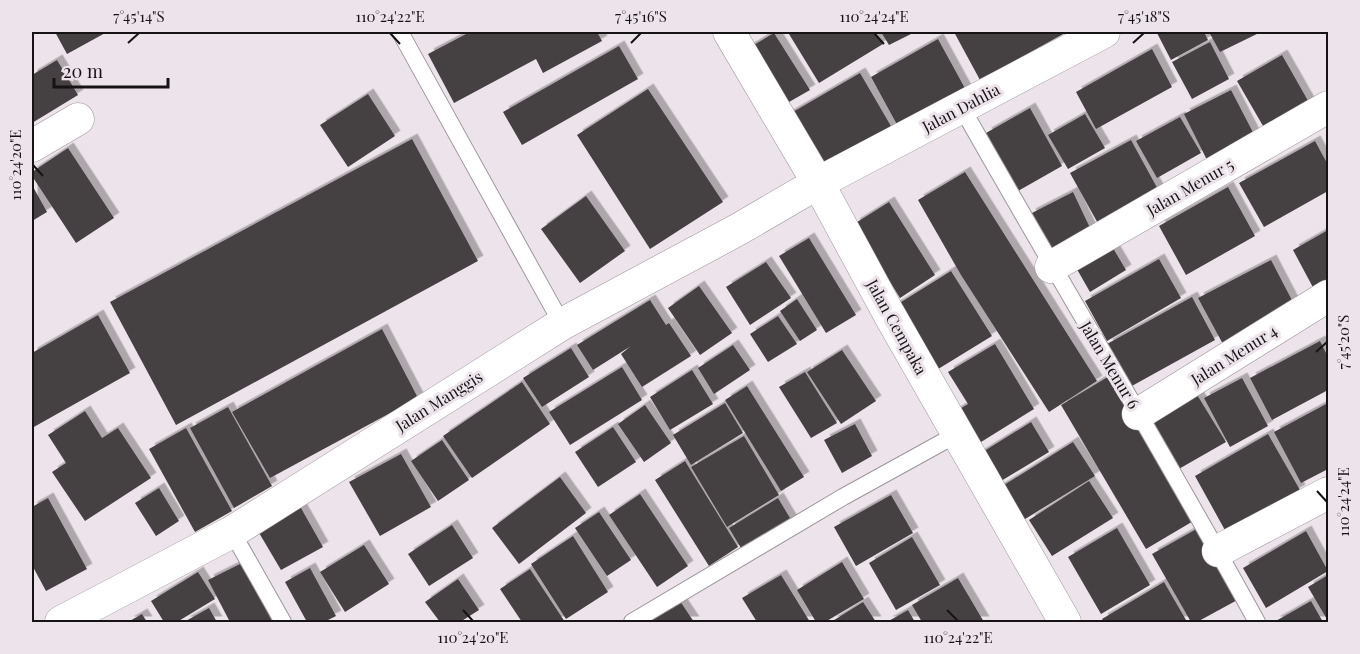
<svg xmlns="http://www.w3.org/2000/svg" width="1360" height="654" font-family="'Playfair Display',serif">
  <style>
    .building { fill: #453f43; filter: url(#shadow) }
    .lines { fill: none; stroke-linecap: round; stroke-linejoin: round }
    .service-casing { stroke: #9d969b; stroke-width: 18 }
    .minor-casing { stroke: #9d969b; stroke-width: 33 }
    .service { stroke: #fff; stroke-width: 16 }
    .minor { stroke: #fff; stroke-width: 32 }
    .ticks { fill: none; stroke: #161315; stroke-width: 2 }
    .labels { text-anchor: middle; stroke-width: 6; stroke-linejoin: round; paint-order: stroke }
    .street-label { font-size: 16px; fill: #161315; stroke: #ece4ea }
    .neatline { fill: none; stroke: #161315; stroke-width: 2 }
    .ticks-label { font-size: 15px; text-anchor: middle; fill: #161315 }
  </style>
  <defs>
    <filter id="shadow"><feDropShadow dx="5.5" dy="-5.5" stdDeviation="0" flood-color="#0004"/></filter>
  </defs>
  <rect width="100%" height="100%" fill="#ece4ea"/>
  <path class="building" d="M 55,32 L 107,32 L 67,54 Z
    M 470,32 L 597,32 L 602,41 L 543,73 L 536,59 L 454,103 L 428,54 Z
    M 794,32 L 875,32 L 883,44 L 819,83 L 789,34 Z
    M 881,32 L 915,32 L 889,45 Z
    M 954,32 L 1067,32 L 980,80 Z
    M 1160,32 L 1204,32 L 1208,40 L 1171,60 L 1157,33 Z
    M 1209,32 L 1261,32 L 1220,52 Z
    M 774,33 L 810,90 L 782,106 L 747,49 Z
    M 938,39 L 967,92 L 900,130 L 871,77 Z
    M 1210,42 L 1229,79 L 1192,99 L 1172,62 Z
    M 619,46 L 638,79 L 522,145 L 503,112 Z
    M 1152,49 L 1172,87 L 1096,129 L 1076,92 Z
    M 1282,55 L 1315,113 L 1270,138 L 1237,81 Z
    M 57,60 L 78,95 L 32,123 L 32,75 Z
    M 860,73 L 895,133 L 821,176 L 786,116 Z
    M 648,89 L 723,202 L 650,249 L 577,135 Z
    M 1231,90 L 1258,142 L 1210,166 L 1184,114 Z
    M 368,94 L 395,136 L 348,167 L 320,125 Z
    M 1030,108 L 1062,166 L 1018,191 L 986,133 Z
    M 1085,114 L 1105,148 L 1068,169 L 1048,135 Z
    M 1180,117 L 1201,153 L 1157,178 L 1136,141 Z
    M 412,139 L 478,261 L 176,425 L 110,302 Z
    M 1131,140 L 1160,193 L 1100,227 L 1070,173 Z
    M 1315,141 L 1328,165 L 1328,191 L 1264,227 L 1239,183 Z
    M 68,148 L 114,218 L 76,243 L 32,176 L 32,172 Z
    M 965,172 L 1097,381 L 1049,412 L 961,275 L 918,200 Z
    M 32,185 L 47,212 L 32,221 Z
    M 1228,187 L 1255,236 L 1186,275 L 1159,226 Z
    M 1073,192 L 1091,230 L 1049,252 L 1030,214 Z
    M 586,196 L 625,251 L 580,283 L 541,229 Z
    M 889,202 L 935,275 L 900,298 L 854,224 Z
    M 1328,230 L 1328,286 L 1316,293 L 1293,250 Z
    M 809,238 L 856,315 L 826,333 L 779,256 Z
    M 1110,243 L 1126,270 L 1090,292 L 1074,264 Z
    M 1159,259 L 1181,298 L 1107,341 L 1085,301 Z
    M 1271,260 L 1296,308 L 1224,346 L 1198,298 Z
    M 766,262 L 791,298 L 750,325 L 726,287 Z
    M 951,271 L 992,336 L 930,374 L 890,309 Z
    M 699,286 L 732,333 L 700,355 L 668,308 Z
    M 1192,297 L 1215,340 L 1130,387 L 1107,344 Z
    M 797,299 L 817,330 L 800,341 L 780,311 Z
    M 650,300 L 666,325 L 669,323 L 691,356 L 642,387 L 621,354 L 631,346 L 593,370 L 577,345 Z
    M 98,315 L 130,373 L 32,428 L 32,353 Z
    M 778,316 L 797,344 L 768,362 L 750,334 Z
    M 382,329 L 418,398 L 270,478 L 232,412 Z
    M 1320,341 L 1328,357 L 1328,390 L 1272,420 L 1250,378 Z
    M 995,344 L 1034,409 L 973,447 L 953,413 L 968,404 L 948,372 Z
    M 733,345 L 750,370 L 714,394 L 698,368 Z
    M 571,348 L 589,377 L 542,407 L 523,378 Z
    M 842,350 L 876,401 L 841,424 L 807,372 Z
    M 622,367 L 642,400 L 570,445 L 549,412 Z
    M 692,370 L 713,404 L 670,430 L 650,397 Z
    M 805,372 L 837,423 L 811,438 L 779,387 Z
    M 1111,375 L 1195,520 L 1146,549 L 1061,405 Z
    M 1242,378 L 1268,426 L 1230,447 L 1204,398 Z
    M 522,382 L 550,424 L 472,478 L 443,436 Z
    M 1191,385 L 1226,442 L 1177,470 L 1143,413 Z
    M 747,386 L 804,477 L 781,491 L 725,400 Z
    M 725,403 L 743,433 L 691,465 L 673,435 Z
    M 1328,403 L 1328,469 L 1301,483 L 1274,432 Z
    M 645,405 L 671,443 L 644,462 L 618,424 Z
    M 228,407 L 272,486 L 234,508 L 190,428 Z
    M 85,411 L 102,438 L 118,428 L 151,478 L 85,521 L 52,472 L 66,463 L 48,435 Z
    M 1031,422 L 1049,452 L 991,487 L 973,458 Z
    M 855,424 L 872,456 L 842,473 L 824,440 Z
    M 613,427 L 636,462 L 598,487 L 575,452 Z
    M 186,428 L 232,511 L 195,532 L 149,449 Z
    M 1268,434 L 1300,490 L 1226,532 L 1195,476 Z
    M 744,436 L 779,495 L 727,527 L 691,467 Z
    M 442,440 L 469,480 L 438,501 L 411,461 Z
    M 1073,442 L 1095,476 L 1017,524 L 996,490 Z
    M 401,454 L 431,507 L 380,536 L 349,482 Z
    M 685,461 L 738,547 L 709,566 L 655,480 Z
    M 560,477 L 586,513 L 519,564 L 492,528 Z
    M 1089,481 L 1113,518 L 1052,556 L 1029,520 Z
    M 159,488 L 179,521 L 156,536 L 135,503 Z
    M 640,494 L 688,566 L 657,587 L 609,515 Z
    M 891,495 L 913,533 L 856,566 L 834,527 Z
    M 48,498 L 87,569 L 46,591 L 32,565 L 32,507 Z
    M 778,498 L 793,523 L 744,553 L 729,528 Z
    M 297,501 L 323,547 L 281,570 L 255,526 Z
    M 599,512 L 631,560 L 607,576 L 575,528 Z
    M 452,525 L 473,558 L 429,586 L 408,554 Z
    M 1200,527 L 1241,598 L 1197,622 L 1191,622 L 1152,554 Z
    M 1117,528 L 1150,585 L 1101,614 L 1068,557 Z
    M 1306,531 L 1328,571 L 1266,608 L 1243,568 Z
    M 573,536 L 608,592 L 566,619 L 531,564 Z
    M 912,537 L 940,585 L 896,610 L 869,563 Z
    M 364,545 L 389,584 L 345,612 L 320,572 Z
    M 842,562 L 864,599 L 825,622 L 816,622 L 797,590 Z
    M 242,563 L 272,621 L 269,622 L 230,622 L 208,580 Z
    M 310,568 L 336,616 L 324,622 L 307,622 L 285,582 Z
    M 530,569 L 565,622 L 522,622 L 500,589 Z
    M 198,572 L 215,599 L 177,622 L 164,622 L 151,601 Z
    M 781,575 L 810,622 L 757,622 L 742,598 Z
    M 1328,575 L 1328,621 L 1308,587 Z
    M 958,578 L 984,622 L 922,622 L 912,605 Z
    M 458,579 L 479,610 L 460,622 L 440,622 L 425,602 Z
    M 1164,582 L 1186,620 L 1182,622 L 1104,622 L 1102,619 Z
    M 678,598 L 694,622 L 641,622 Z
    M 1311,601 L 1323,622 L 1274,622 Z
    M 863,602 L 876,622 L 831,622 Z
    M 209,608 L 217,622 L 184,622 Z
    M 908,610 L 915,622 L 887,622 Z
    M 142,614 L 147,622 L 128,622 Z"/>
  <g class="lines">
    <g class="service-casing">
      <path id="service" d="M 400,32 L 562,324
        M 962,108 C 1059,280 1162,449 1257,622
        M 232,532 L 283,622
        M 632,622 L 843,497 L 959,433"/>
    </g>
    <g class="minor-casing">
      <path id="minor" d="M 729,32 L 818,183 L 889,314 L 1065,622
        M 32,146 L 78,119
        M 1051,267 L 1328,107
        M 1138,414 L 1328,296
        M 1218,551 L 1328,493
        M 61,622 L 232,532 L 562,324 L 739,229 L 818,183 L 1104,32"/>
    </g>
    <use href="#service" class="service"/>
    <use href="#minor" class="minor"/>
  </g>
  <path class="ticks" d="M 390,33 L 400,44M 874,33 L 884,44M 128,43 L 139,33M 631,43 L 641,33M 1133,43 L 1144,33M 33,165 L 43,176M 1316,352 L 1327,342M 1317,491 L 1327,502M 463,610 L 473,621M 947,610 L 958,621"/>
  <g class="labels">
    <g class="street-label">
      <text transform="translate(961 108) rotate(-28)" y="6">Jalan Dahlia</text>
      <text transform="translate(1190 187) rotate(-30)" y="6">Jalan Menur 5</text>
      <text transform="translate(897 327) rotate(61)" y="6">Jalan Cempaka</text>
      <text transform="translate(1234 355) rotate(-32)" y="6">Jalan Menur 4</text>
      <text transform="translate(1110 365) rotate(59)" y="6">Jalan Menur 6</text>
      <text transform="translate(439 401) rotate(-32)" y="6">Jalan Manggis</text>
    </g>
  </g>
  <rect width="1360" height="654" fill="none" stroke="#ece4ea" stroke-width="66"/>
  <path d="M54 78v9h114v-9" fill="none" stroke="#161315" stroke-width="3"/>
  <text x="63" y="78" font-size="18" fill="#161315" stroke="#ece4ea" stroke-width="4.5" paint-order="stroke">20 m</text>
  <rect x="33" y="33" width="1294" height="588" class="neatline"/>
  <g class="ticks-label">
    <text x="139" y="22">7°45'14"S</text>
    <text x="390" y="22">110°24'22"E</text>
    <text x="641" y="22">7°45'16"S</text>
    <text x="874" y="22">110°24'24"E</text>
    <text x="1144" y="22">7°45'18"S</text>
    <text transform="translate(16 165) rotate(-90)" y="5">110°24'20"E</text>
    <text transform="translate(1344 342) rotate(-90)" y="5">7°45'20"S</text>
    <text transform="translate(1344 502) rotate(-90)" y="5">110°24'24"E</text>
    <text x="473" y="643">110°24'20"E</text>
    <text x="958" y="643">110°24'22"E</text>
  </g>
</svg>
